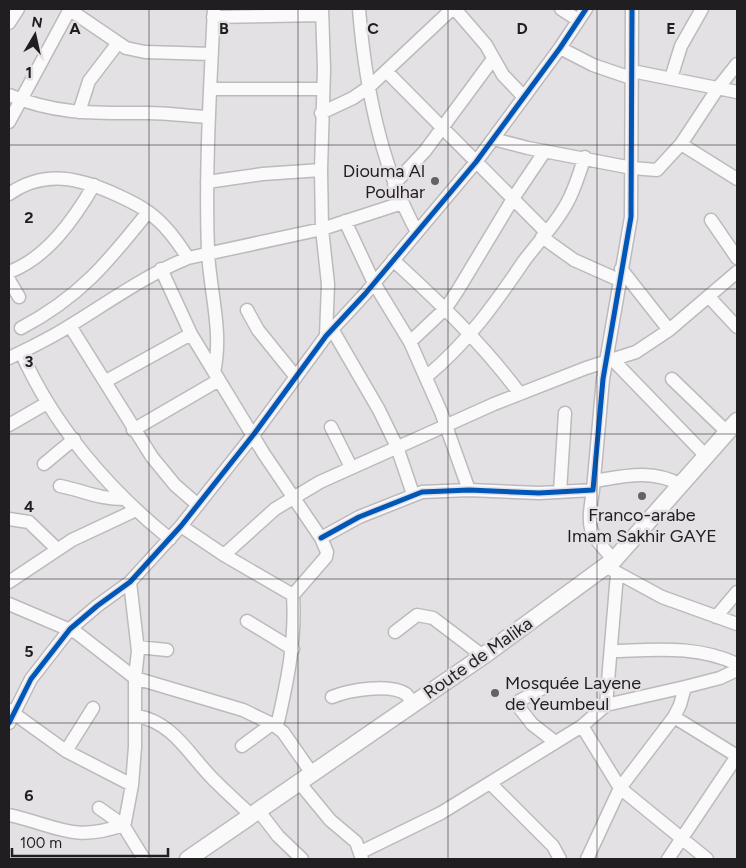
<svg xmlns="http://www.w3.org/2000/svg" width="746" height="868" font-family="Figtree,sans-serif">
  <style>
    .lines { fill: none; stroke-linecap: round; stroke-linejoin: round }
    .minor-casing { stroke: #bcbabc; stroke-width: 15 }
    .major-casing { stroke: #bcbabc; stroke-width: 19 }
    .minor { stroke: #fbfafb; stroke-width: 12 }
    .major { stroke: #fbfafb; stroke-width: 16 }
    .cycleway-casing { stroke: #e4e0e4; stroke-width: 8 }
    .cycleway { stroke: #0057b8; stroke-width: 5 }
    .grid { fill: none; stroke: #201e20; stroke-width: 1; stroke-opacity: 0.55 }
    .poi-dot { fill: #646264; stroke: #e4e0e4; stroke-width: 2 }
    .labels { text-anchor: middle; stroke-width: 5; stroke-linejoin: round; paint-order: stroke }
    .poi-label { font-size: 18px; fill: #201e20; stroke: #e4e0e4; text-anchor: end }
    .street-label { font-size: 18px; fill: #201e20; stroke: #e4e0e4 }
    .grid-label { font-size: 16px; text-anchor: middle; font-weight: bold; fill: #201e20; stroke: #e4e0e4; stroke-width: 5; stroke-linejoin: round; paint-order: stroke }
  </style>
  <rect width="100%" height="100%" fill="#e3e1e3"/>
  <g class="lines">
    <g class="minor-casing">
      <path id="minor" d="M 214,9 C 210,90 205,171 208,252 C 210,292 223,332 214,372
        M 322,9 L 324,69 L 321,170 L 322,229 L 328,284 L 326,336
        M 359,9 C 365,84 380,165 417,232
        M 455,9 L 486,45 L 503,75 L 524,97
        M 561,9 L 578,20
        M 70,10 L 126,48 L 145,52 L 212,54
        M 213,17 L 322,15
        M 9,23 L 18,9
        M 560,48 L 593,65 L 631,78
        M 386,71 L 546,232
        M 632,71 L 737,92
        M 671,78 L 681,46 L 702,9
        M 210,89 L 323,89
        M 9,95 C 57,115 97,113 148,113 C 168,113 188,116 209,117
        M 79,112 L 89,81 L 118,43
        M 321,113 L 353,98 L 369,87 L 452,9
        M 9,122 L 70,9
        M 493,139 L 528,148 L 632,168 L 657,170 L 681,144 L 718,88 L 737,64
        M 681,144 L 737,179
        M 207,182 L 263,174 L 321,170
        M 394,184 L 425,151 L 493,59
        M 9,194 C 45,169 80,178 117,195 C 128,200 139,205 148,212 C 165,224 177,241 188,258
        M 711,220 L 737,258
        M 345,221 L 374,283 L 410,342 L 441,412 L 469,490
        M 542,237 L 574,260 L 619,280
        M 393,260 C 439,302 483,344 520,394
        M 161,269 L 191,334 L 264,454 L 321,538 L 327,552 L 326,557 L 293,595 C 296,641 287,683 277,726
        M 621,269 L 669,330
        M 9,272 C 47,258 74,219 94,185
        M 9,280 L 19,297
        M 709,297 L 737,327
        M 247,310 L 258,330 L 296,377
        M 70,326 L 152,457 L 175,485 L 198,505
        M 21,328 C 80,297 108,262 148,212
        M 332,329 L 379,410 L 397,447 L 413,494
        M 410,342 L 446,308 L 458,290 L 514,197 L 545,151
        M 21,352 C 53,425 108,489 170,539
        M 9,358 C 30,348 51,338 71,325 C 110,301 146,275 188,258 L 322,229 L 402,203
        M 613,360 L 707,457
        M 426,377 C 468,342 494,305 524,261 C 538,242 556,224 567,203 C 575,189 579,173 585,157
        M 672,379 L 728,433
        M 106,381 L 191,334
        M 9,425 L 47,403
        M 331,427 L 351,467
        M 133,430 L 219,380
        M 44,464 L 74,439
        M 594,481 C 625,476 653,469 681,485
        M 60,486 C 85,491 98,499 125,499
        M 593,490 C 587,530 587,530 614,560
        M 560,492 L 565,413
        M 9,519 L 29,522 L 57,549
        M 181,526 L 224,555 L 293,595
        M 321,538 L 359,517 L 422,492 L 469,490 L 539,493 L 593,490 L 603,379 L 631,217 L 632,9
        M 224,555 L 275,509 L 320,482 L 494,404 L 586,368 L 636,352 L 669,330 L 737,272
        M 605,566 L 662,597 L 737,624
        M 9,582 L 72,540 L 136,510
        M 9,604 L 77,633 L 135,678 L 243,710 L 272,724 L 283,732 L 311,772
        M 716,617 L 737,592
        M 247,621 L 293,649
        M 395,632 L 417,615 L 433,618 L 483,656
        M 138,647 L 167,650
        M 612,651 C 655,650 697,645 737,664
        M 545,687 L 519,701 L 518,706 L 532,724 L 555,742
        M 332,697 C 349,690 390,683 406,694 C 409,697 411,701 414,703
        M 606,705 L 617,574
        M 9,710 L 66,751 L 132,785
        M 137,716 C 173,722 189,755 213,779 C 225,791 238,803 250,814
        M 674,717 L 737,756
        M 9,723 L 31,679 L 70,629 L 97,606 L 130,582 L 181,526 L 254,434 L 326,336 L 365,294 L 476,162 L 560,48 L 586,9
        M 582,726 L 620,788 L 707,859
        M 242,746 L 272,724
        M 66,751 L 93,708
        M 298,781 L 330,820 L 356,842 L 362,859
        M 490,783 L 553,846 L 560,859
        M 99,808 L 123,825 L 144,859
        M 258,810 L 278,836 L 302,859
        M 9,815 C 55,825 73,843 123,825 L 125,822 L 132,785 L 135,747 L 135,678 L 138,651 L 130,582
        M 361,852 L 441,813 L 582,726 L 606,705 L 685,687 L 720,678 L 737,670
        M 587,859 L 620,788 L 674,717 L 680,705 L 685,687
        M 668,859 L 737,756"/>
    </g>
    <g class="major-casing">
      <path id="major" d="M 188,859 L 483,656 L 614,560 L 737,421"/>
    </g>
    <use href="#minor" class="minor"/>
    <use href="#major" class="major"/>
    <g class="cycleway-casing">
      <path id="cycleway" d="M 321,538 L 359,517 L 422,492 L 469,490 L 539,493 L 593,490 L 603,379 L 631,217 L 632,9
        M 9,723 L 31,679 L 70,629 L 97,606 L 130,582 L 181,526 L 254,434 L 326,336 L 365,294 L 476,162 L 560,48 L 586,9"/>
    </g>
    <use href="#cycleway" class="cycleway"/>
  </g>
  <path class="grid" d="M 149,9 L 149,859M 298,9 L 298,859M 448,9 L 448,859M 597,9 L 597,859M 9,145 L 737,145M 9,289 L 737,289M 9,434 L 737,434M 9,579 L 737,579M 9,723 L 737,723"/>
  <g class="poi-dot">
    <circle cx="435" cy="181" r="5"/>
    <circle cx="642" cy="496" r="5"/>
    <circle cx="495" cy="693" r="5"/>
  </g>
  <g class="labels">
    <g class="poi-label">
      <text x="425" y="177">Diouma Al<tspan x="425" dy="21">Poulhar</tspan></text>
      <text x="642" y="521" text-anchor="middle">Franco-arabe<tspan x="642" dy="21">Imam Sakhir GAYE</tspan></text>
      <text x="505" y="689" text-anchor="start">Mosquée Layene<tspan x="505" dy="21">de Yeumbeul</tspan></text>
    </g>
    <g class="street-label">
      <text transform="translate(478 658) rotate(-35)" y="6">Route de Malika</text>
    </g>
  </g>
  <g class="grid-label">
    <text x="75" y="34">A</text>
    <text x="224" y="34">B</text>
    <text x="373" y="34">C</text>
    <text x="522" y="34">D</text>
    <text x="671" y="34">E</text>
    <text x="29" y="78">1</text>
    <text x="29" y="223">2</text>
    <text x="29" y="367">3</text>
    <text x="29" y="512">4</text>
    <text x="29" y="657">5</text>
    <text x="29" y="801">6</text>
  </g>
  <rect width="746" height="868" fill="none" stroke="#201e20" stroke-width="20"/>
  <g transform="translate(35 35) rotate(9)" stroke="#e4e0e4" stroke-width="4" paint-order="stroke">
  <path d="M0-4L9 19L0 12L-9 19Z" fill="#201e20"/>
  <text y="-8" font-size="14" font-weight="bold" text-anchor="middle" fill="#201e20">N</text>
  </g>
  <path d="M12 848v8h156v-8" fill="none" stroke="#201e20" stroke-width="2.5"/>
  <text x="20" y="848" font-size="15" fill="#201e20" stroke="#e4e0e4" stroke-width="4" paint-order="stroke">100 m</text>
</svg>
